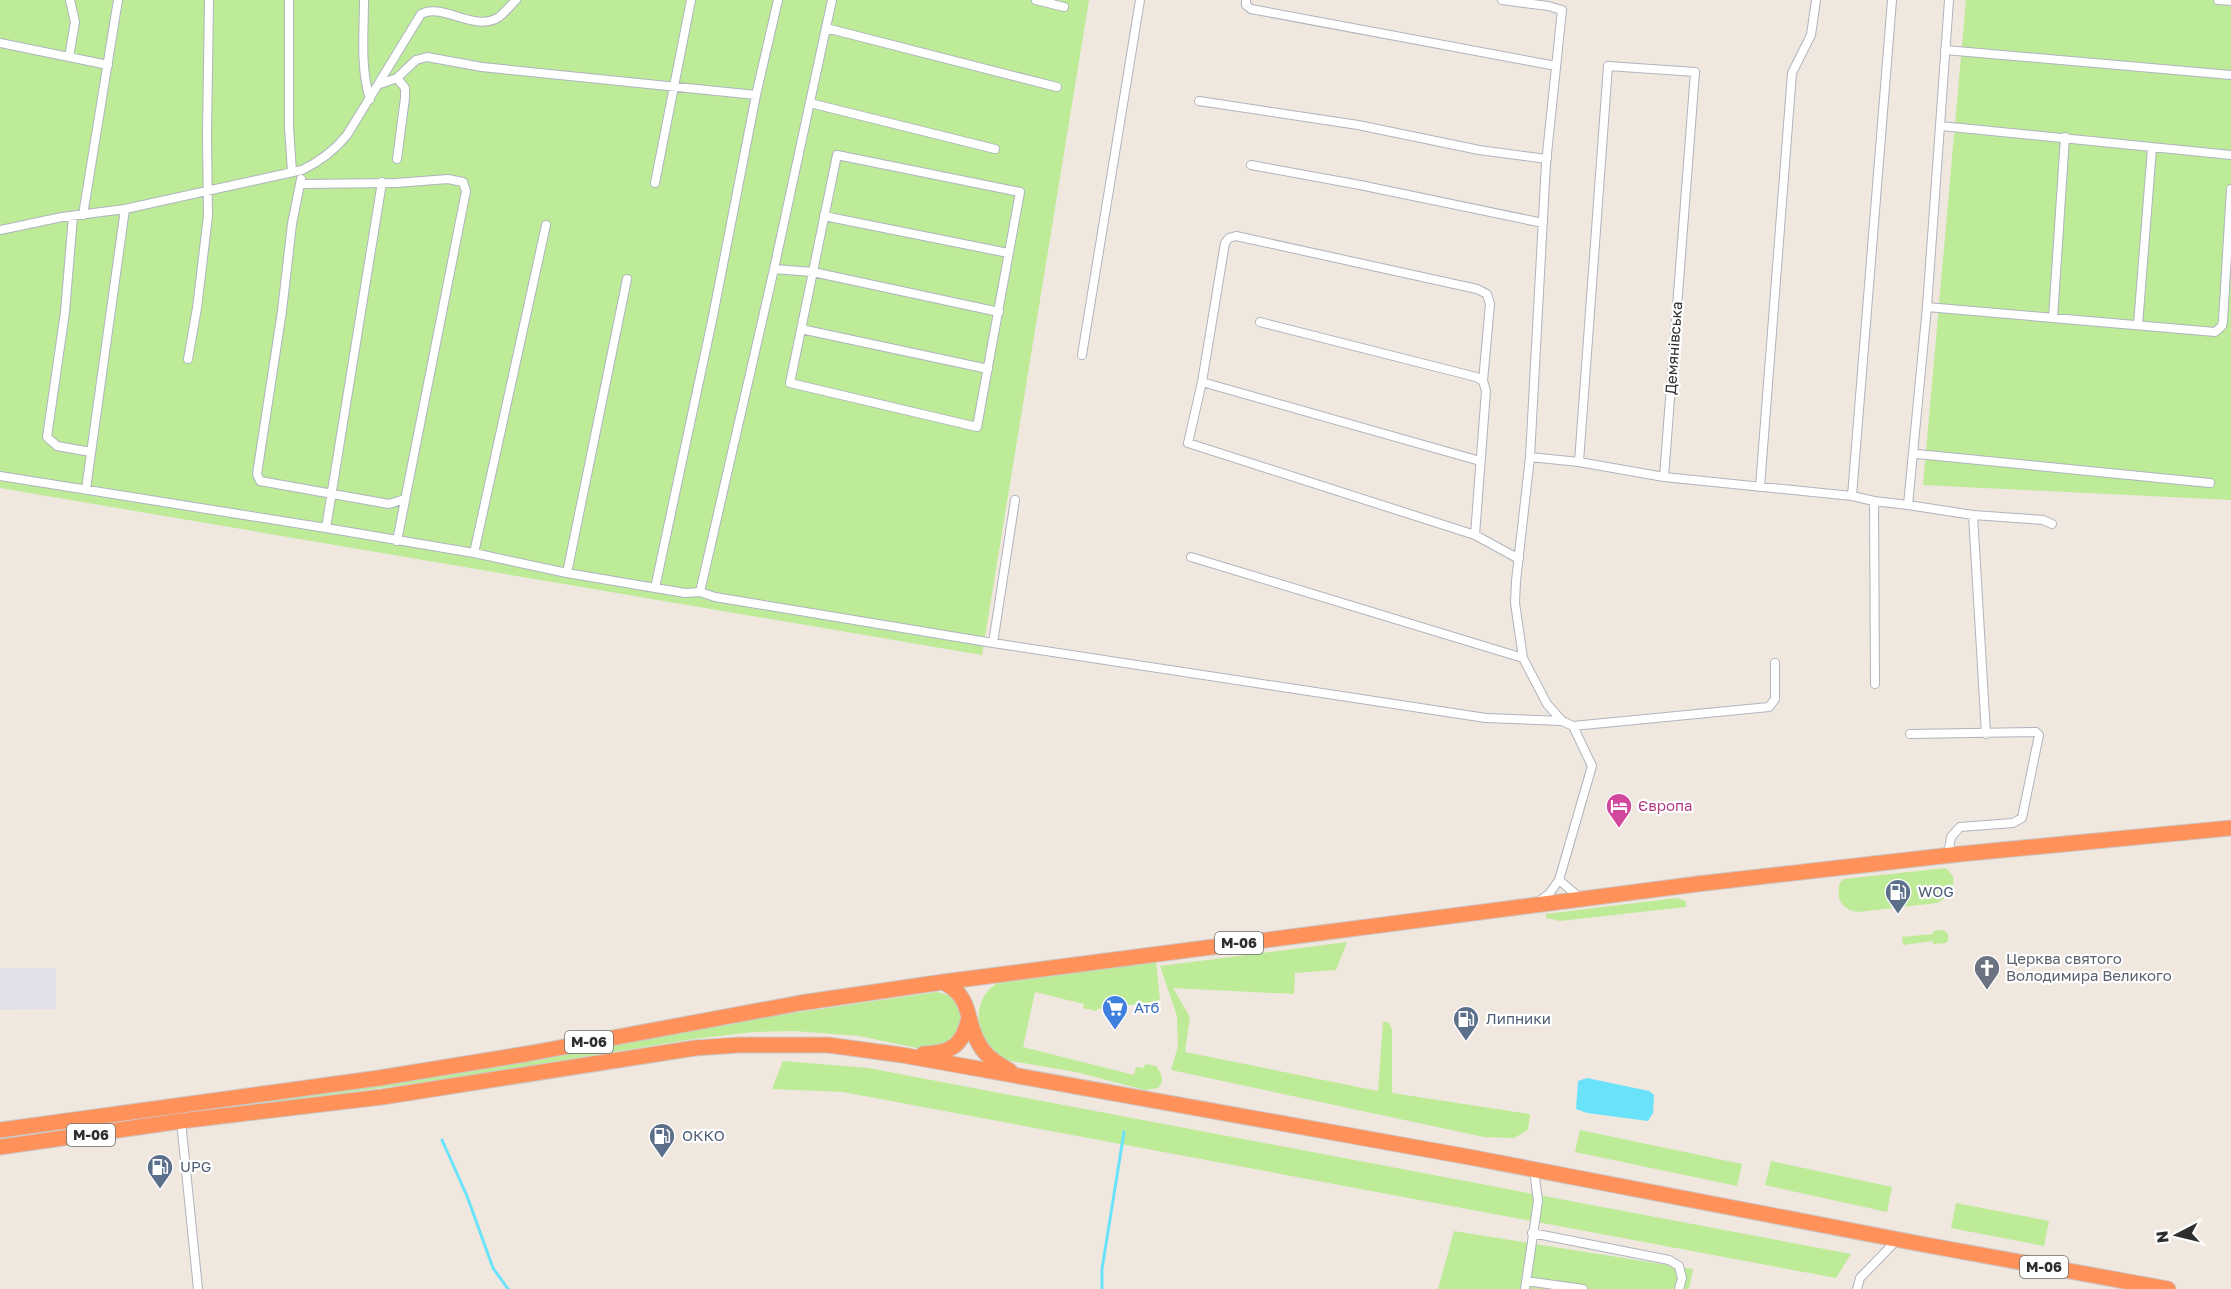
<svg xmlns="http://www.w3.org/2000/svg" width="2231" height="1289" font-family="'Golos Text',sans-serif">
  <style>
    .industrial { fill: #e1e0e8 }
    .green { fill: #bdeb98 }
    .water { fill: #6ae3fa }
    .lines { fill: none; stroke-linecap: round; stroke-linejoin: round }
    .stream { stroke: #6ae3fa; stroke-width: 3 }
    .street-casing { stroke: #afb4be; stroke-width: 10 }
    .highway-casing { stroke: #c9c9c9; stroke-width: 17 }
    .street { stroke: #fff; stroke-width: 8 }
    .highway { stroke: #ff915b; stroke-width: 15 }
    .labels { text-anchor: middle; stroke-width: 4.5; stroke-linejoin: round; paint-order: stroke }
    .shield { fill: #fff; stroke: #6d6d6d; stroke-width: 1.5 }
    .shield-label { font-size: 14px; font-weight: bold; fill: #2e2e2e }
    .street-label { font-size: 15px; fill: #2e2e2e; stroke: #fff }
    .hotel-label { font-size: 15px; fill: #b23c85; stroke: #fff; text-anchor: start }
    .service-label { font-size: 15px; fill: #4e5e75; stroke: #fff; text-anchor: start }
    .worship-label { font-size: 15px; fill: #5b616d; stroke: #fff; text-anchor: start }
    .shop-label { font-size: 15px; fill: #366cbe; stroke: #fff; text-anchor: start }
  </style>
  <rect width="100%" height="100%" fill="#f0e7df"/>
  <path class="industrial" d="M 0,968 L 56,968 L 56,1009 L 0,1010 Z"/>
  <path class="green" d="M 0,0 L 1089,0 L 982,655 L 0,488 Z
    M 1966,0 L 2231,0 L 2231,500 L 1923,485 Z
    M 1946,868 L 1953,876 C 1955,890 1949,897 1937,903 L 1858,912 C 1840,909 1836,898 1840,882 L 1844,879 Z
    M 1676,898 L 1686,901 L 1686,907 L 1560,921 L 1546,918 L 1546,914 Z
    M 1943,930 L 1948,934 L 1948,941 L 1945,943 L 1933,944 L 1933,941 L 1903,945 L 1902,937 L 1933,934 L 1933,931 Z
    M 1347,942 L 1336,970 L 1295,973 L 1294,994 L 1173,988 L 1190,1017 L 1185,1052 L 1378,1091 L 1383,1022 L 1388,1022 L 1392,1029 L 1392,1093 L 1530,1114 L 1528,1130 L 1514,1138 L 1484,1137 L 1171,1070 L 1178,1046 L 1177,1016 L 1160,966 Z
    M 1156,960 L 1160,1001 L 1098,1009 L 1096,1011 L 1083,1008 L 1084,1004 L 1035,992 L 1023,1047 L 1134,1075 L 1136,1067 L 1144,1068 L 1145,1064 L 1156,1066 C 1162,1074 1165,1080 1158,1088 L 1145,1090 L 1076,1072 L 1005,1060 C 973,1050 968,996 1000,982 Z
    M 937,992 C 969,998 962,1018 955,1041 L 927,1050 L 859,1036 L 794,1031 L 754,1032 L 693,1039 L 481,1074 L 14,1139 L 11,1137 L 12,1135 L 751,1019 Z
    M 783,1061 L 868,1068 L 1851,1254 L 1836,1278 L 843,1092 L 772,1089 Z
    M 1580,1130 L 1742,1164 L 1737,1186 L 1575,1152 Z
    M 1771,1161 L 1892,1187 L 1887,1212 L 1765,1185 Z
    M 1956,1203 L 2049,1221 L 2044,1246 L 1951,1228 Z
    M 1454,1231 L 1693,1269 L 1689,1289 L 1438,1289 Z"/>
  <path class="water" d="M 1587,1078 L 1649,1091 L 1654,1095 L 1653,1113 L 1648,1121 L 1587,1113 L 1576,1109 L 1578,1081 Z"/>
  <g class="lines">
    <path class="stream" d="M 442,1140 L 467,1196 L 493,1268 L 508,1289
      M 1102,1289 L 1102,1269 L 1124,1132"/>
    <g class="street-casing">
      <path id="street" d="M 289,0 L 289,127 L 292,172
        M 364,0 C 364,32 360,68 370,99
        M 1036,0 L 1064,7
        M 1246,0 L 1246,5 L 1251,9 L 1556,66
        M 1502,0 L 1548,6 L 1562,10 L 1546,163 L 1530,457 L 1516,581 L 1515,603 L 1523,658 L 1547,704 L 1562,721 L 1573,726 L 1592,766 L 1559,880 L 1549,894 L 1538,902
        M 2218,0 L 2231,1
        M 826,28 L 1057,87
        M 0,43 L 108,65
        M 1945,50 L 2231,75
        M 69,57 L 75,22 L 70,0
        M 380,84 L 397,78 L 416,60 L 427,57 L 482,67 L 756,95
        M 1199,101 L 1358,125 L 1479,150 L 1547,159
        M 810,103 L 995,149
        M 1941,126 L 2231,155
        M 837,155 L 1020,192 L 977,427 L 790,383 Z
        M 397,159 L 405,98 L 405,88 L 397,78
        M 1251,165 L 1360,185 L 1543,223
        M 301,179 L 292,224 L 282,311 L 257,474 L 260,481 L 389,504 L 405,499
        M 655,183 L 691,0
        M 300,184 L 396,183 L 448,179 L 463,182 L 466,191 L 397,541
        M 83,215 L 118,0
        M 73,216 L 65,312 L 47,437 L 57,446 L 91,452
        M 824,216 L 1008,253
        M 0,230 L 62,217 L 125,209 L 302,170 C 321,161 334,151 347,135 L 421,14 C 442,2 475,33 499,17 C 505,12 511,5 516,0
        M 774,269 L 813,272 L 999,312
        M 1927,307 L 2215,332 L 2222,326 L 2223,321 L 2231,189
        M 2053,318 L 2065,137
        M 1260,322 L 1476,377 L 1483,381 L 1486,391 L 1475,535
        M 2138,325 L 2152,148
        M 801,329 L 988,369
        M 1082,355 L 1140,0
        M 188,359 L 197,308 L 208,216 L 207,135 L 209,0
        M 1483,381 L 1490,304 L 1487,294 L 1477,289 L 1236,236 L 1229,238 L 1225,243 L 1202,382 L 1188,443 L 1475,535 L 1519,559
        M 1202,382 L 1480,461
        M 1914,452 L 1917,454 L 2210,483
        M 1530,457 L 1579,462 L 1664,477 L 1852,496 L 1874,501 L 1908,505 L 1973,515 L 2043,520 L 2052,524
        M 1579,462 L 1608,66 L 1695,72 L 1664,477
        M 0,476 L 326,528 L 474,553 L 567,573 L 685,593 L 700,592 L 715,597 L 993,643 L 1486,718 L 1562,721
        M 1760,487 L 1792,73 L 1811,35 L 1816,0
        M 86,489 L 125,209
        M 1852,496 L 1892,0
        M 1874,501 L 1875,684
        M 1908,505 L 1927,307 L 1949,0
        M 1973,515 L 1986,734
        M 326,528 L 382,182
        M 474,553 L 546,225
        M 1191,557 L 1523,658
        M 567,573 L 627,279
        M 655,588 L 713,316 L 756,95 L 778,0
        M 700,592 L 774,269 L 832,0
        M 993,643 L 1015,500
        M 1573,726 L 1769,707 L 1775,699 L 1775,663
        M 1910,734 L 2036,732 L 2039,735 L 2022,818 L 2013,823 L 1960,827 L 1951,837 L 1948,855
        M 1559,880 L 1580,898
        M 181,1121 L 198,1289
        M 1532,1233 L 1669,1260 L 1679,1266 L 1682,1278 L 1679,1289
        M 1526,1281 L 1583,1289
        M 1525,1289 L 1538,1201 L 1534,1170
        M 1857,1289 L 1860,1278 L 1897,1240"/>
    </g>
    <g class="highway-casing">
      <path id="highway" d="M 943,982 C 974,998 964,1019 979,1044 C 986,1057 998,1064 1010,1071
        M 923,1054 C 951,1053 963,1046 969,1017
        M 0,1130 L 379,1078 L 526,1054 L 800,1003 L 943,982 L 1697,884 L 1960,854 L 2231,828
        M 0,1147 L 181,1121 L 382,1097 L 695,1048 L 739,1045 L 828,1045 L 902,1055 L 1469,1157 L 1921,1244 L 2168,1289"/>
    </g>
    <use href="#street" class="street"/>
    <use href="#highway" class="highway"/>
  </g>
  <defs>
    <g id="hotel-pin" transform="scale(1.35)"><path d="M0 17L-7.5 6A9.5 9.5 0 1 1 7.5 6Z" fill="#d1479c" stroke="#fff"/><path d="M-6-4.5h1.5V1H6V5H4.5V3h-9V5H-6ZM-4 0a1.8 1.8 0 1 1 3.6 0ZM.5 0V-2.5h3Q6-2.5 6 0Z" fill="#fff"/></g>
    <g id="fuel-pin" transform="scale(1.35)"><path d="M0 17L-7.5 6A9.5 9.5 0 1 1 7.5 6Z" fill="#5c6f8a" stroke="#fff"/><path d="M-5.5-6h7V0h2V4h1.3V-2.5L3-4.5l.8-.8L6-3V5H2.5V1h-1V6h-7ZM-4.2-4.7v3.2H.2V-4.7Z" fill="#fff"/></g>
    <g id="church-pin" transform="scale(1.35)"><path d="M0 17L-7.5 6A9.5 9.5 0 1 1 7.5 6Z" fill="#6b7280" stroke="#fff"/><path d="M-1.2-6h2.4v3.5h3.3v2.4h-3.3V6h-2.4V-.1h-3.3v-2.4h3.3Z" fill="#fff"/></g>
    <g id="supermarket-pin" transform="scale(1.35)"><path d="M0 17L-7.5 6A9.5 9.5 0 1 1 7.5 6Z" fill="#3f7fe0" stroke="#fff"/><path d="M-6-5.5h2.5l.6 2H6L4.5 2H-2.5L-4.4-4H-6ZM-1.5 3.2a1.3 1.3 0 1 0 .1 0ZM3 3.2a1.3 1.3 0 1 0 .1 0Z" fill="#fff"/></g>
  </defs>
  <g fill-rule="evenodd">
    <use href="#hotel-pin" x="1619" y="806"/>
    <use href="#fuel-pin" x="1898" y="892"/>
    <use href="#church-pin" x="1987" y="968"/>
    <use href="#supermarket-pin" x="1115" y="1008"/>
    <use href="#fuel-pin" x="1466" y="1019"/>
    <use href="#fuel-pin" x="662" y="1136"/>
    <use href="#fuel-pin" x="160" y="1167"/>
  </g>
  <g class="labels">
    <g class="shield">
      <rect x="1215" y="932" width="48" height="22" rx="4.5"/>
      <rect x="565" y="1031" width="48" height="22" rx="4.5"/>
      <rect x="67" y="1124" width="48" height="22" rx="4.5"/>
      <rect x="2020" y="1256" width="48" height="22" rx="4.5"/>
    </g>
    <g class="shield-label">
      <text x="1239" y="948">М-06</text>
      <text x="589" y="1047">М-06</text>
      <text x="91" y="1140">М-06</text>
      <text x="2044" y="1272">М-06</text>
    </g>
    <g class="street-label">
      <text transform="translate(1674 348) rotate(-86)" y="5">Демянівська</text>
    </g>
    <g class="hotel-label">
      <text x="1638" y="811">Європа</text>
    </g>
    <g class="service-label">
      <text x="1918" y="897">WOG</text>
      <text x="1486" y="1024">Липники</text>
      <text x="682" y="1141">ОККО</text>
      <text x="180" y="1172">UPG</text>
    </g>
    <g class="worship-label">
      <text x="2006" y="964">Церква святого<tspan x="2006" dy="17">Володимира Великого</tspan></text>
    </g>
    <g class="shop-label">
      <text x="1134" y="1013">Атб</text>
    </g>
  </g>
  <g transform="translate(2177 1235) rotate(263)" stroke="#ffffff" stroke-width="4.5" paint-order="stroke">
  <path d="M0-4.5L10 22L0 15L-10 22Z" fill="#2e2e2e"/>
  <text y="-9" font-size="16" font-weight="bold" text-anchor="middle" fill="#2e2e2e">N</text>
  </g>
</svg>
